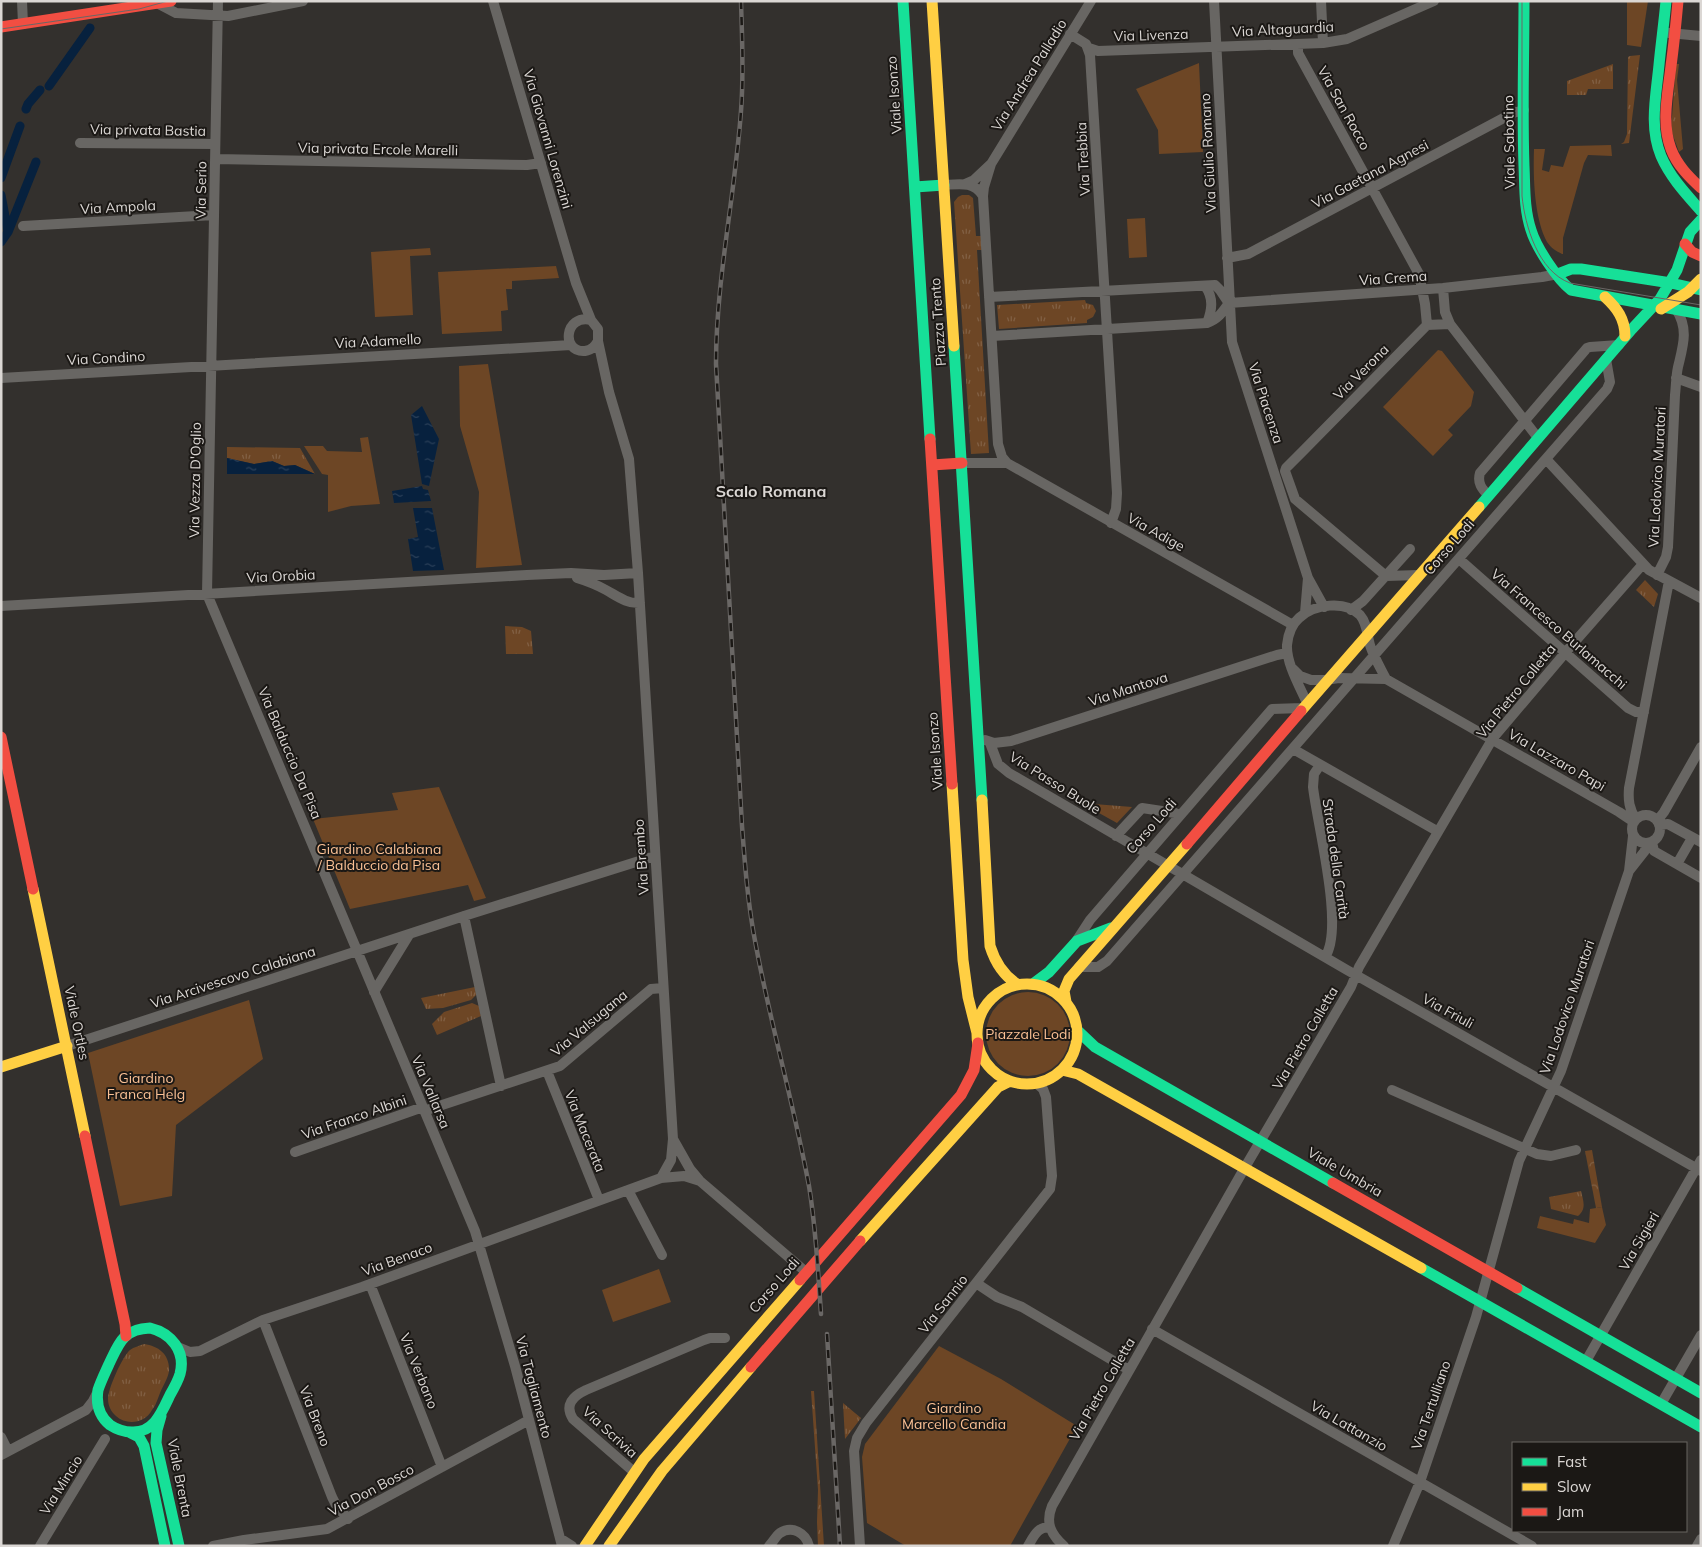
<svg xmlns="http://www.w3.org/2000/svg" width="1702" height="1547" font-family="Mulish,sans-serif">
  <style>
    .grass { fill: url(#grass-tufts) }
    .forest { fill: url(#forest-crowns) }
    .green { fill: #6d4625 }
    .water { fill: url(#water-ripples) }
    .lines { fill: none; stroke-linecap: round; stroke-linejoin: round }
    .canal { stroke: #07213e; stroke-width: 9 }
    .street { stroke: #686663; stroke-width: 10 }
    .fast { stroke: #16e098; stroke-width: 11 }
    .slow { stroke: #ffcf43; stroke-width: 11 }
    .jam { stroke: #f24e42; stroke-width: 11 }
    .tram { stroke: #6a6765; stroke-width: 1 }
    .rail-casing { stroke: #6a6765; stroke-width: 4.5 }
    .rail { stroke: #1b1815; stroke-width: 2.5; stroke-dasharray: 8; stroke-linecap: butt }
    .labels { text-anchor: middle; stroke-width: 4; stroke-linejoin: round; paint-order: stroke }
    .street-label { font-size: 14px; fill: #dbd7d4; stroke: #1b1815 }
    .park-label { font-size: 14px; fill: #fbc195; stroke: #1b1815 }
    .quarter-label { font-size: 16px; font-weight: bold; fill: #dbd7d4; stroke: #1b1815 }
  </style>
  <defs>
    <pattern id="grass-tufts" width="24" height="20" patternUnits="userSpaceOnUse" patternTransform="scale(1.25)"><rect width="24" height="20" fill="#6d4625"/><path d="M3 7l-1-3M5 7V3M7 7l1-3M15 17l-1-3M17 17v-4M19 17l1-3" fill="none" stroke="#816044"/></pattern>
    <pattern id="forest-crowns" width="20" height="18" patternUnits="userSpaceOnUse" patternTransform="scale(1.25)"><rect width="20" height="18" fill="#6d4625"/><path d="M2 6a3 3 0 1 1 6 0M12 15a3 3 0 1 1 6 0" fill="none" stroke="#816044"/></pattern>
    <pattern id="water-ripples" width="26" height="14" patternUnits="userSpaceOnUse" patternTransform="scale(1.25)"><rect width="26" height="14" fill="#07213e"/><path d="M2 4q2-2 4 0t4 0M15 11q2-2 4 0t4 0" fill="none" stroke="#2b4059"/></pattern>
  </defs>
  <rect width="100%" height="100%" fill="#33302d"/>
  <path class="grass" d="M 1640,55 L 1629,143 L 1621,144 L 1624,142 L 1627,134 L 1628,57 L 1630,56 Z
    M 1613,64 L 1613,89 L 1588,89 L 1586,95 L 1567,95 L 1567,81 Z
    M 1676,64 L 1679,64 L 1677,80 L 1683,149 L 1679,152 L 1671,130 Z
    M 962,195 L 969,195 L 973,198 L 976,236 L 981,236 L 982,250 L 977,250 L 989,453 L 971,454 L 954,202 L 958,197 Z
    M 1085,300 L 1086,303 L 1093,305 L 1096,311 L 1093,317 L 1087,320 L 1087,323 L 999,329 L 997,305 Z
    M 227,447 L 300,448 L 315,474 L 295,465 L 284,466 L 272,461 L 254,464 L 227,458 Z
    M 1645,580 L 1658,594 L 1654,607 L 1636,590 Z
    M 505,626 L 522,627 L 531,631 L 533,654 L 506,654 Z
    M 1081,803 L 1132,807 L 1117,823 Z
    M 475,987 L 477,994 L 471,1000 L 443,1008 L 426,1009 L 421,998 Z
    M 472,1003 L 479,1006 L 481,1016 L 437,1035 L 432,1024 L 444,1012 Z
    M 1581,1191 C 1583,1200 1587,1209 1578,1216 L 1551,1209 L 1549,1197 Z
    M 144,1344 C 159,1346 170,1355 169,1371 C 168,1378 163,1386 160,1393 C 158,1398 156,1405 152,1410 C 145,1423 127,1426 116,1416 C 111,1412 108,1405 108,1399 C 108,1389 122,1357 130,1350 C 134,1347 139,1346 144,1344 Z
    M 811,1391 L 814,1391 L 824,1546 L 818,1546 L 817,1522 L 818,1490 Z
    M 843,1403 L 861,1418 L 845,1439 Z"/>
  <path class="forest" d="M 1592,1150 L 1602,1207 L 1596,1208 L 1585,1151 Z"/>
  <path class="green" d="M 1627,1 L 1648,1 L 1641,47 L 1627,45 Z
    M 1199,63 L 1203,152 L 1159,154 L 1158,130 L 1136,89 Z
    M 1611,145 L 1612,156 L 1588,155 L 1584,163 L 1563,238 L 1563,254 L 1562,254 C 1556,251 1551,248 1547,242 C 1534,218 1533,176 1534,149 L 1545,149 L 1542,170 L 1549,172 L 1551,165 L 1563,167 L 1570,146 Z
    M 1145,218 L 1147,257 L 1129,258 L 1127,219 Z
    M 430,248 L 431,255 L 410,256 L 413,315 L 375,317 L 371,252 Z
    M 556,266 L 559,278 L 512,281 L 512,289 L 506,289 L 508,310 L 501,311 L 502,331 L 442,334 L 438,272 Z
    M 1438,350 L 1442,351 L 1474,392 L 1471,406 L 1448,430 L 1453,435 L 1433,456 L 1383,407 Z
    M 488,364 L 522,565 L 476,568 L 479,492 L 460,426 L 459,366 Z
    M 368,437 L 380,504 L 351,506 L 328,512 L 328,475 L 322,474 L 304,446 L 323,446 L 327,451 L 362,452 L 360,438 Z
    M 439,787 L 486,898 L 474,901 L 468,885 L 350,909 L 313,819 L 398,810 L 392,793 Z
    M986 1034a42 42 0 1 1 84 0a42 42 0 1 1-84 0Z
    M 249,1000 L 263,1059 L 176,1125 L 172,1196 L 120,1206 L 88,1053 Z
    M 1602,1207 L 1606,1225 L 1595,1243 L 1537,1228 L 1540,1216 L 1573,1224 L 1574,1219 L 1589,1223 L 1590,1209 Z
    M 659,1269 L 671,1302 L 613,1322 L 602,1290 Z
    M 939,1346 L 1001,1379 L 1077,1426 L 1010,1546 L 906,1546 L 867,1523 L 862,1457 L 865,1444 Z"/>
  <path class="water" d="M 422,406 L 439,439 L 429,486 L 422,484 L 411,415 Z
    M 227,458 L 254,464 L 272,461 L 284,466 L 295,465 L 315,474 L 227,474 Z
    M 422,486 L 423,489 L 428,490 L 431,501 L 394,503 L 392,491 Z
    M 413,508 L 432,508 L 444,570 L 413,571 L 408,539 L 418,537 Z"/>
  <g class="lines">
    <path class="canal" d="M 49,86 L 90,28
      M 26,109 L 28,104 L 40,90
      M 1,178 L 20,126
      M 1,195 L 8,232 L 1,242
      M 8,232 L 36,162"/>
    <path class="street" d="M 22,1 L 23,24
      M 218,1 L 207,594 L 475,1231 L 515,1366 L 562,1546
      M 493,1 L 576,283 L 591,320 L 598,329 L 598,341 L 609,392 L 629,459 L 638,573 L 673,1139 L 671,1160 L 661,1178
      M 1214,1 L 1232,342 L 1308,578 L 1324,607
      M 1321,1 L 1323,43
      M 157,3 L 176,13 L 228,16 L 303,1
      M 1669,33 L 1701,36
      M 1070,34 L 1086,44 L 1090,55 L 1117,493 L 1116,509 L 1111,523
      M 1298,45 L 1298,53 L 1419,274 L 1425,304 L 1427,325 L 1302,452 L 1286,468 L 1285,471 L 1295,499 L 1386,576
      M 1089,48 L 1098,51 L 1323,43 L 1347,39 L 1434,1
      M 80,143 L 215,144
      M 215,159 L 527,165 L 541,163
      M 991,164 L 984,187 L 983,196 L 998,444 L 1002,457 L 1007,463 L 1293,625
      M 965,184 L 974,180 L 991,164 L 1091,1
      M 944,185 C 960,184 974,181 983,196
      M 23,226 L 214,215
      M 1227,258 L 1248,254 L 1513,113 L 1524,110
      M 1205,286 C 1214,298 1212,310 1207,323
      M 1443,288 L 1445,312 L 1450,324 L 1538,438
      M 989,297 L 1215,285 L 1220,290 L 1228,302
      M 1229,303 L 1443,288 L 1542,277 L 1558,274
      M 591,320 C 564,314 561,353 585,351 C 592,350 595,346 598,341
      M 1427,325 L 1450,324
      M 992,336 L 1207,323 C 1218,319 1222,313 1229,303
      M 1,378 L 571,345
      M 1676,378 L 1701,387
      M 1546,459 L 1649,570 L 1701,598
      M 962,463 L 1007,463
      M 1488,495 C 1482,489 1477,483 1480,473 L 1587,348 L 1590,347 L 1619,345
      M 1459,559 L 1628,708 L 1636,712 L 1644,712
      M 1657,575 L 1666,557 L 1668,547 L 1675,395 C 1676,386 1676,376 1678,367 C 1683,346 1689,329 1676,309
      M 1386,576 L 1419,575
      M 577,578 C 587,581 597,585 606,590 C 617,596 627,604 640,603
      M 1,606 L 527,575 L 571,573 L 604,575 L 638,573
      M 1351,610 L 1363,601 L 1410,549
      M 1305,613 L 1308,578
      M 1293,669 L 1300,676 L 1311,680 L 1325,680 L 1339,678 L 1386,679 L 1619,812 L 1634,822
      M 1307,703 C 1300,687 1286,663 1287,645 C 1288,635 1291,625 1299,618 C 1314,604 1345,600 1360,615 C 1368,624 1367,638 1371,648 C 1375,659 1381,669 1386,679
      M 985,740 L 994,743 L 1011,741 L 1277,655 L 1287,653
      M 990,743 L 998,764 L 1009,773 L 1347,970 L 1701,1171
      M 1293,749 L 1437,831
      M 1320,765 L 1314,774 L 1313,787 C 1317,824 1345,928 1325,957
      M1632 829a14 14 0 1 1 28 0a14 14 0 1 1-28 0Z
      M 1636,819 C 1629,809 1628,800 1629,788 L 1669,581
      M 1657,821 L 1664,812 L 1701,747
      M 1659,825 L 1668,824 L 1701,842
      M 1116,836 L 1142,808 L 1175,813 L 1179,816
      M 1652,842 L 1654,851 L 1701,878
      M 1677,864 L 1692,838
      M 1629,871 L 1644,852 L 1649,843
      M 464,916 L 501,1086
      M 1075,943 L 1090,920 L 1272,709 L 1302,708
      M 1079,967 L 1098,967 L 1107,961 L 1607,389 L 1610,382 L 1606,359
      M 374,992 L 409,935
      M 67,1046 L 464,916 L 655,856
      M 547,1071 L 599,1200
      M 1392,1090 L 1537,1154 L 1551,1156 L 1576,1150
      M 424,1111 L 560,1066 L 651,989 L 663,988
      M 673,1139 L 690,1169 L 700,1181 L 806,1272
      M 295,1152 L 423,1107
      M 628,1190 L 662,1255
      M 976,1283 L 997,1297 L 1022,1307 L 1129,1370
      M 370,1284 L 442,1467
      M 263,1320 L 332,1497 L 336,1505 L 348,1519
      M 1152,1329 L 1532,1546
      M 178,1347 L 190,1352 L 200,1351 L 263,1320 L 362,1287 L 661,1178 L 684,1176 L 700,1181
      M 1586,1361 L 1701,1160
      M 1661,1404 L 1701,1335
      M 1,1437 L 8,1451
      M 1,1455 L 86,1410 L 93,1401 L 97,1393
      M 634,1472 L 573,1419 C 564,1405 573,1396 586,1390 L 704,1340 L 710,1338 L 725,1338
      M 561,1539 L 572,1546
      M 40,1546 L 105,1439
      M 213,1546 L 244,1540 L 327,1529 L 529,1420
      M 769,1546 C 773,1542 776,1536 780,1533 C 792,1525 806,1533 809,1546
      M 860,1546 L 854,1451 L 857,1438 L 866,1423 L 1050,1189 L 1052,1176 L 1046,1097 L 1043,1089 L 1036,1083
      M 1028,1546 C 1034,1536 1037,1527 1050,1527
      M 1064,1546 C 1051,1535 1045,1523 1052,1506 L 1244,1169 L 1351,987 L 1359,967 L 1493,738 L 1571,646 L 1643,564
      M 1393,1546 L 1420,1482 L 1476,1317 L 1519,1161 L 1561,1071 L 1629,871 L 1633,836
      M 1697,1546 L 1701,1539"/>
    <path class="fast" d="M 903,1 L 930,439
      M 1524,1 C 1524,56 1522,111 1524,166 C 1525,187 1524,209 1531,230 C 1536,247 1557,279 1571,290 L 1701,314
      M 1666,1 C 1664,23 1661,44 1659,65 C 1656,96 1649,127 1661,156 C 1670,177 1686,194 1701,211
      M 915,187 L 944,185
      M 1558,274 L 1571,269 L 1581,269 L 1671,283 L 1701,290
      M 954,346 L 982,800
      M 1479,507 L 1632,329 L 1660,299 L 1677,270 L 1690,232 L 1701,220
      M 1033,984 L 1049,972 L 1077,941 L 1111,928
      M 1077,1030 L 1095,1047 L 1333,1183
      M 1421,1268 L 1701,1427
      M 1517,1288 L 1701,1393
      M 150,1328 C 171,1333 186,1351 180,1374 C 178,1381 174,1388 170,1395 C 162,1412 154,1433 132,1432 C 124,1432 116,1429 110,1425 C 99,1416 96,1403 98,1390 C 101,1381 105,1373 109,1364 C 119,1343 123,1329 150,1328 Z
      M 161,1416 L 157,1430 L 156,1443 L 179,1546
      M 129,1432 L 139,1437 L 144,1446 L 165,1546"/>
    <path class="slow" d="M 932,1 L 954,346
      M 1605,297 C 1617,308 1625,319 1625,336
      M 1661,309 L 1688,292 L 1701,279
      M 1301,711 L 1479,507
      M 952,784 L 963,960 L 968,997 L 977,1033
      M 982,800 L 990,946 C 995,962 1003,975 1017,984
      M 33,889 L 85,1136
      M977 1034a50 50 0 1 1 100 0a50 50 0 1 1-100 0Z
      M 1066,1002 L 1064,991 L 1069,979 L 1187,844
      M 1,1067 L 67,1046
      M 1062,1070 L 1078,1074 L 1421,1268
      M 860,1241 L 998,1087 L 1010,1081
      M 585,1546 L 644,1459 L 800,1280
      M 609,1546 L 662,1471 L 751,1367"/>
    <path class="jam" d="M 1678,1 C 1676,23 1674,44 1671,66 C 1668,93 1661,123 1671,149 C 1677,165 1689,177 1701,188
      M 1,27 L 171,1
      M 1685,244 L 1692,252 L 1701,256
      M 930,439 L 952,784
      M 932,465 L 962,463
      M 1,737 L 33,889
      M 1187,844 L 1301,711
      M 85,1136 L 125,1324 L 126,1336
      M 1333,1183 L 1517,1288
      M 800,1280 L 961,1095 L 974,1070 L 978,1043
      M 751,1367 L 860,1241"/>
    <path class="tram" d="M 1522,1 L 1522,196 C 1525,226 1538,271 1570,283 L 1701,305
      M 1,29 L 139,9 L 168,1"/>
    <g class="rail-casing">
      <path id="rail" d="M 741,1 C 742,38 744,74 741,111 C 735,196 716,279 716,364 L 742,826 C 745,866 748,906 756,946 C 771,1026 794,1105 809,1186 C 816,1228 818,1271 821,1314
        M 827,1334 L 840,1546"/>
    </g>
    <use href="#rail" class="rail"/>
  </g>
  <g class="labels">
    <g class="street-label">
      <text transform="translate(1283 29) rotate(-3)" y="5">Via Altaguardia</text>
      <text transform="translate(1151 35) rotate(-2)" y="5">Via Livenza</text>
      <text transform="translate(1029 75) rotate(-58)" y="5">Via Andrea Palladio</text>
      <text transform="translate(894 95) rotate(-94)" y="5">Viale Isonzo</text>
      <text transform="translate(1344 108) rotate(61)" y="5">Via San Rocco</text>
      <text transform="translate(148 130) rotate(1)" y="5">Via privata Bastia</text>
      <text transform="translate(548 139) rotate(74)" y="5">Via Giovanni Lorenzini</text>
      <text transform="translate(1509 142) rotate(-91)" y="5">Viale Sabotino</text>
      <text transform="translate(378 149) rotate(1)" y="5">Via privata Ercole Marelli</text>
      <text transform="translate(1208 153) rotate(-93)" y="5">Via Giulio Romano</text>
      <text transform="translate(1083 159) rotate(-93)" y="5">Via Trebbia</text>
      <text transform="translate(1370 174) rotate(-28)" y="5">Via Gaetana Agnesi</text>
      <text transform="translate(201 190) rotate(-89)" y="5">Via Serio</text>
      <text transform="translate(118 207) rotate(-3)" y="5">Via Ampola</text>
      <text transform="translate(1393 278) rotate(-4)" y="5">Via Crema</text>
      <text transform="translate(938 322) rotate(-94)" y="5">Piazza Trento</text>
      <text transform="translate(378 341) rotate(-3)" y="5">Via Adamello</text>
      <text transform="translate(106 358) rotate(-3)" y="5">Via Condino</text>
      <text transform="translate(1361 372) rotate(-45)" y="5">Via Verona</text>
      <text transform="translate(1266 403) rotate(72)" y="5">Via Piacenza</text>
      <text transform="translate(1657 477) rotate(-87)" y="5">Via Lodovico Muratori</text>
      <text transform="translate(195 480) rotate(-89)" y="5">Via Vezza D'Oglio</text>
      <text transform="translate(1156 532) rotate(29)" y="5">Via Adige</text>
      <text transform="translate(1449 547) rotate(-49)" y="5">Corso Lodi</text>
      <text transform="translate(281 576) rotate(-3)" y="5">Via Orobia</text>
      <text transform="translate(1559 629) rotate(41)" y="5">Via Francesco Burlamacchi</text>
      <text transform="translate(1128 689) rotate(-18)" y="5">Via Mantova</text>
      <text transform="translate(1516 691) rotate(-51)" y="5">Via Pietro Colletta</text>
      <text transform="translate(935 751) rotate(-94)" y="5">Viale Isonzo</text>
      <text transform="translate(290 753) rotate(67)" y="5">Via Balduccio Da Pisa</text>
      <text transform="translate(1557 760) rotate(30)" y="5">Via Lazzaro Papi</text>
      <text transform="translate(1055 783) rotate(32)" y="5">Via Passo Buole</text>
      <text transform="translate(1151 826) rotate(-49)" y="5">Corso Lodi</text>
      <text transform="translate(641 857) rotate(-94)" y="5">Via Brembo</text>
      <text transform="translate(1336 859) rotate(82)" y="5">Strada della Carità</text>
      <text transform="translate(233 977) rotate(-18)" y="5">Via Arcivescovo Calabiana</text>
      <text transform="translate(1567 1007) rotate(-71)" y="5">Via Lodovico Muratori</text>
      <text transform="translate(1448 1011) rotate(29)" y="5">Via Friuli</text>
      <text transform="translate(77 1023) rotate(78)" y="5">Viale Ortles</text>
      <text transform="translate(589 1023) rotate(-40)" y="5">Via Valsugana</text>
      <text transform="translate(1305 1038) rotate(-60)" y="5">Via Pietro Colletta</text>
      <text transform="translate(431 1092) rotate(67)" y="5">Via Vallarsa</text>
      <text transform="translate(354 1117) rotate(-19)" y="5">Via Franco Albini</text>
      <text transform="translate(585 1131) rotate(68)" y="5">Via Macerata</text>
      <text transform="translate(1345 1172) rotate(30)" y="5">Viale Umbria</text>
      <text transform="translate(1639 1241) rotate(-60)" y="5">Via Sigieri</text>
      <text transform="translate(397 1259) rotate(-20)" y="5">Via Benaco</text>
      <text transform="translate(774 1285) rotate(-49)" y="5">Corso Lodi</text>
      <text transform="translate(943 1304) rotate(-52)" y="5">Via Sannio</text>
      <text transform="translate(419 1371) rotate(68)" y="5">Via Verbano</text>
      <text transform="translate(534 1387) rotate(75)" y="5">Via Tagliamento</text>
      <text transform="translate(1102 1389) rotate(-60)" y="5">Via Pietro Colletta</text>
      <text transform="translate(1431 1405) rotate(-71)" y="5">Via Tertulliano</text>
      <text transform="translate(315 1416) rotate(69)" y="5">Via Breno</text>
      <text transform="translate(1349 1426) rotate(30)" y="5">Via Lattanzio</text>
      <text transform="translate(610 1432) rotate(42)" y="5">Via Scrivia</text>
      <text transform="translate(180 1478) rotate(79)" y="5">Viale Brenta</text>
      <text transform="translate(61 1485) rotate(-58)" y="5">Via Mincio</text>
      <text transform="translate(371 1490) rotate(-28)" y="5">Via Don Bosco</text>
    </g>
    <g class="park-label">
      <text x="379" y="854">Giardino Calabiana<tspan x="379" dy="16">/ Balduccio da Pisa</tspan></text>
      <text x="1028" y="1039">Piazzale Lodi</text>
      <text x="146" y="1083">Giardino<tspan x="146" dy="16">Franca Helg</tspan></text>
      <text x="954" y="1413">Giardino<tspan x="954" dy="16">Marcello Candia</tspan></text>
    </g>
    <g class="quarter-label">
      <text x="771" y="497">Scalo Romana</text>
    </g>
  </g>
  <rect width="1702" height="1547" fill="none" stroke="#dbd7d4" stroke-width="5"/>
  <rect x="1512" y="1442" width="175" height="90" fill="#1b1815" stroke="#686461"/>
  <rect x="1522" y="1458" width="25" height="8" fill="#16e098" stroke="#686461"/>
  <text x="1557" y="1467" font-size="15" fill="#dbd7d4">Fast</text>
  <rect x="1522" y="1483" width="25" height="8" fill="#ffcf43" stroke="#686461"/>
  <text x="1557" y="1492" font-size="15" fill="#dbd7d4">Slow</text>
  <rect x="1522" y="1508" width="25" height="8" fill="#f24e42" stroke="#686461"/>
  <text x="1557" y="1517" font-size="15" fill="#dbd7d4">Jam</text>
</svg>
